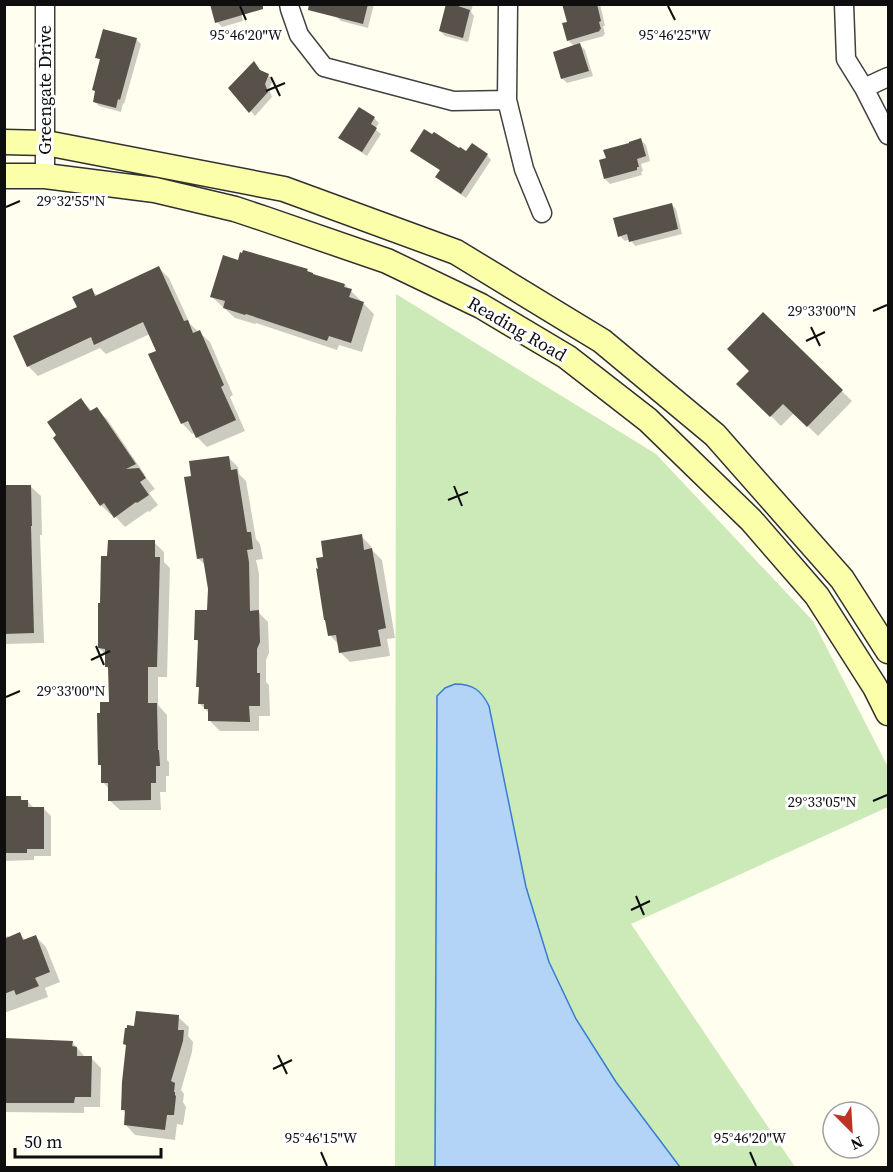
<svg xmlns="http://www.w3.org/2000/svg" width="893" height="1172" font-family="'Source Serif 4',serif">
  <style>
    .green { fill: #cbeab8 }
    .water { fill: #b3d4f7; stroke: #387dd0; stroke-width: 1.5 }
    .shadow { fill: #0003 }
    .building { fill: #57514a }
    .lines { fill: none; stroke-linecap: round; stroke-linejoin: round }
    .street-casing { stroke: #414141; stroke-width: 21 }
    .secondary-casing { stroke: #303030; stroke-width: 27 }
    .street { stroke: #fff; stroke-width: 18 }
    .secondary { stroke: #fcffaa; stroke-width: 24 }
    .ticks { fill: none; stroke: #0e0e0e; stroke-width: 2 }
    .labels { text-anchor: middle; stroke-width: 6; stroke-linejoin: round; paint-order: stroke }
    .street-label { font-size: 18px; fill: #0e0e0e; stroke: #fff }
    .ticks-label { font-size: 15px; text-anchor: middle; fill: #0e0e0e; stroke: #fff; stroke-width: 6; stroke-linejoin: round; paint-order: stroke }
  </style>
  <rect width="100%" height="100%" fill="#fffeef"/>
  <path class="green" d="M 396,294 L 656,454 L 813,621 L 888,767 L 888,807 L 631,924 L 795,1167 L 395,1168 Z"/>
  <path class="water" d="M 455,684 C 473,684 481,690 489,706 L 526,887 L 549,962 L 576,1019 L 616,1082 L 680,1167 L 435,1167 L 437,696 L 445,688 Z"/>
  <path class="shadow" d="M 210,4 L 238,4 L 243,21 L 222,27 L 217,22 L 213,15 Z
    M 334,4 L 374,4 L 368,28 L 341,21 L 336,16 Z
    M 448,4 L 473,4 L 471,12 L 474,16 L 468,42 L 445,36 L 440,31 Z
    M 564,4 L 600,4 L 605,26 L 603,26 L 605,34 L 603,35 L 604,36 L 578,43 L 585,50 L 593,76 L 567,83 L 562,78 L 575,47 L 568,40 L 569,22 Z
    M 136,39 L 141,44 L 124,104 L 123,103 L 121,112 L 99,106 L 94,101 L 97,93 L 94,90 L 101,61 L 97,57 Z
    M 261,73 L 268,75 L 273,80 L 269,89 L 272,97 L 255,116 L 230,88 Z
    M 374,118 L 379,123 L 375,129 L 381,134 L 367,156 L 345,142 L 340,137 Z
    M 432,136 L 467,153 L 487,155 L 491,160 L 466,198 L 442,182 L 437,177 L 441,171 L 417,155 Z
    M 641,140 L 646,145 L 650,161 L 641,164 L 643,171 L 641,172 L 642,175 L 610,184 L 605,179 Z
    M 671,204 L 676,209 L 682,234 L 635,246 L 630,239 L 625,241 L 620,236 Z
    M 238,262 L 307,271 L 314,276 L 345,285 L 361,301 L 360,303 L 364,304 L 374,314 L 362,352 L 339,345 L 337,350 L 256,323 L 255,324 L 235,318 L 211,296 Z
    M 159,268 L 169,278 L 190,324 L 210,342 L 233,395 L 230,397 L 245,431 L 207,447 L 197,437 L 195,432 L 192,434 L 182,423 L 158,351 L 150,334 L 106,354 L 100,348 L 38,376 L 28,366 L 79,308 L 91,290 L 98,296 Z
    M 763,315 L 852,401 L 818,436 L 794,413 L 781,426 L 739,384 L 751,371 Z
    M 81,400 L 92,411 L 96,409 L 107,419 L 145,475 L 144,475 L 155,489 L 149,493 L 158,505 L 149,512 L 148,511 L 125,527 L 113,514 L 111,515 L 101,505 Z
    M 228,457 L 238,467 L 239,474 L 246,481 L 256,539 L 260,544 L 263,559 L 256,560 L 259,574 L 259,613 L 268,622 L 269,653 L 266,660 L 266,682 L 269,685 L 270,716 L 259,716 L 259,731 L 220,731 L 210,721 L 210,714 L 200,704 L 200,689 L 198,687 L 199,643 L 196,639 L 209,612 L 210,589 L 206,566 L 199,559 L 193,477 Z
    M 30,486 L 41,496 L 42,535 L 40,535 L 44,643 L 4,644 L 4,487 Z
    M 361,536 L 371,546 L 372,550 L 382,560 L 395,638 L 387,639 L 390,656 L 350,662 L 340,652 L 339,645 L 330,635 L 325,558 Z
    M 154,542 L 164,552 L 164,562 L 170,568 L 167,677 L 158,677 L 158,705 L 167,715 L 167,760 L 169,762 L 169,776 L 166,776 L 166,792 L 160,792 L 161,810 L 120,810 L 109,800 L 109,789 L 103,782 L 103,768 L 99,764 L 110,703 L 110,670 L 106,666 L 106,655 L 99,648 Z
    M 4,796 L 20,798 L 24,802 L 27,801 L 34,808 L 43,808 L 51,816 L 51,856 L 34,856 L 34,860 L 4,861 Z
    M 20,934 L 26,941 L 36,937 L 46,947 L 60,982 L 45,988 L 48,997 L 4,1013 L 4,937 L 8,936 L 10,938 Z
    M 178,1017 L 189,1027 L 188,1036 L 193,1042 L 192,1052 L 181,1090 L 184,1094 L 183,1102 L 186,1107 L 183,1125 L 177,1124 L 175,1140 L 135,1135 L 125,1124 L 126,1114 L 122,1109 L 136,1027 Z
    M 4,1041 L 72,1042 L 86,1058 L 91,1058 L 101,1068 L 100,1107 L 84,1107 L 84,1113 L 4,1112 Z"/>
  <path class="building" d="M 210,4 L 263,4 L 263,9 L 215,23 Z
    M 309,4 L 368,4 L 363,24 L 308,10 Z
    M 446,4 L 452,4 L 470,10 L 463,38 L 439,31 Z
    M 562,4 L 597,4 L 601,21 L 599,22 L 601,29 L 599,30 L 600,31 L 567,41 L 562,23 L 567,22 Z
    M 103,29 L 137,38 L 120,100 L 118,99 L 116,108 L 93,102 L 95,91 L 92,90 L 100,59 L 95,58 Z
    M 580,43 L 589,71 L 561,79 L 553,52 Z
    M 254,61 L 260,70 L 269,74 L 265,84 L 268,92 L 249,113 L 228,88 Z
    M 359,107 L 375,117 L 371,124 L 377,128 L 362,152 L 338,138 Z
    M 424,129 L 432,134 L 434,132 L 459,148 L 460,147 L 466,151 L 472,143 L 488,154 L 461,194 L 435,177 L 440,170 L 410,151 Z
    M 641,138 L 646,156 L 637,159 L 639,167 L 637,167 L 637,170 L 604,179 L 599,160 L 606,158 L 603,150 L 629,143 L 629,142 Z
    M 672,203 L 678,229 L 629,242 L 627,234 L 618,237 L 613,218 Z
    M 243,250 L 308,269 L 307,271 L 313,273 L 313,274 L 345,284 L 344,287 L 352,289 L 349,297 L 364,302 L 351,343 L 329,336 L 327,341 L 246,314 L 245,315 L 223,308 L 225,301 L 210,297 L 223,255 L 238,260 L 240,252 L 242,253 Z
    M 159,266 L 184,321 L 188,320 L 193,333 L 200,330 L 224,385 L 221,387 L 236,420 L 196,438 L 188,421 L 181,424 L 161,382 L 148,354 L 156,351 L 143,322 L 94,345 L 91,337 L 27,367 L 13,336 L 77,307 L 72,297 L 92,288 L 95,296 Z
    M 763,312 L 843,390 L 807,427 L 783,404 L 770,417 L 736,384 L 749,371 L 727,349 Z
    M 81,398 L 90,411 L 97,407 L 136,464 L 126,469 L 139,468 L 146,478 L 140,482 L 149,495 L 137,503 L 136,502 L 114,518 L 104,503 L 100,506 L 53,438 L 56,435 L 47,422 Z
    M 229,456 L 231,470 L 237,469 L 247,532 L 251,532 L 253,549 L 247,550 L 249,562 L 250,611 L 259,610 L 260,642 L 257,649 L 257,673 L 260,673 L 260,706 L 249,706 L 250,722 L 208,721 L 208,709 L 204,709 L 204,704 L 198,704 L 199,687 L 196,687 L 198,640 L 194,640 L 195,610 L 207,610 L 208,589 L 203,558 L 197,559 L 184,477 L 191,476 L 189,461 Z
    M 4,485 L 31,485 L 32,526 L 31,526 L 34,633 L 4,634 Z
    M 362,534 L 364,550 L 372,548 L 386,628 L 378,630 L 381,646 L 339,653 L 336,635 L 328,636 L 325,620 L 324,620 L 316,568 L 318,569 L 316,558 L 323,557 L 321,541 Z
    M 108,540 L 155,540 L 155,557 L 160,557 L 157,667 L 148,667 L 148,703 L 157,703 L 158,750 L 159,750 L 160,766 L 156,766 L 156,783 L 151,783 L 151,800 L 108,801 L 108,783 L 101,783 L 101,765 L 98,765 L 97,713 L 100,713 L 100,702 L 109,702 L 108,667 L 105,667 L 105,649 L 98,648 L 98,603 L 100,603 L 101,556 L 107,556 Z
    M 4,796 L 21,796 L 21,800 L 28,800 L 28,807 L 44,807 L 44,849 L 27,849 L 27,853 L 4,853 Z
    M 20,932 L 23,940 L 36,935 L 50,972 L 35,978 L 39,986 L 16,995 L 14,990 L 4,994 L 4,939 Z
    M 136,1011 L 179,1015 L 178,1030 L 184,1030 L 183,1041 L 171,1081 L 175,1083 L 174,1092 L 175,1092 L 175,1095 L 176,1096 L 174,1115 L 167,1115 L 165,1130 L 124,1125 L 125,1110 L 121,1110 L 122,1082 L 126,1045 L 123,1044 L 125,1028 L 127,1028 L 127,1025 L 134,1026 Z
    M 4,1038 L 73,1041 L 72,1046 L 77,1047 L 77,1056 L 92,1056 L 91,1097 L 75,1097 L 74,1103 L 4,1103 Z"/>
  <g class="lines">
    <g class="street-casing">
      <path id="street" d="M 45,4 L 45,176
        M 289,4 L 290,9 L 299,35 L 324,67 L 453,101 L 507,100
        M 508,4 L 507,100 L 524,169 L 542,213
        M 844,4 L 846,59 L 864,88 L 888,135
        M 864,88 L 888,77"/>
    </g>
    <g class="secondary-casing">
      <path id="secondary" d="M 4,142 L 46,143 L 284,189 L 456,252 L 602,341 L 715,435 L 842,579 L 888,651
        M 4,176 L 45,176 L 155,190 L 235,209 L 265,219 L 387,261 L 481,306 L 567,357 L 648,420 L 751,520 L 817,596 L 875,687 L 888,713"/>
    </g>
    <use href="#street" class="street"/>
    <use href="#secondary" class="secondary"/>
  </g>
  <path class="ticks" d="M 240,6 L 246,20M 668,6 L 675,20M 271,77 L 280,96M 266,91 L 285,83M 6,207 L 20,201M 873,311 L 887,305M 811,327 L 820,346M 806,341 L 825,332M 454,486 L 462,506M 448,500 L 468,492M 96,646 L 104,665M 91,660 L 110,651M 6,697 L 20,691M 873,801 L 887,795M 636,896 L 644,915M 631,910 L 650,901M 278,1055 L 287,1074M 273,1069 L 292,1060M 321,1152 L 327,1166M 750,1152 L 756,1166"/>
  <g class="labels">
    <g class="street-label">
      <text transform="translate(45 90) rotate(-90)" y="6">Greengate Drive</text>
      <text transform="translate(517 329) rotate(30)" y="6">Reading Road</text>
    </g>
  </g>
  <g class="ticks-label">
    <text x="246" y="40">95°46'20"W</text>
    <text x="675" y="40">95°46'25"W</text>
    <text x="71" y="206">29°32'55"N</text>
    <text x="822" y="316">29°33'00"N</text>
    <text x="71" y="696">29°33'00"N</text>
    <text x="822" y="807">29°33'05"N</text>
    <text x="321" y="1143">95°46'15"W</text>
    <text x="750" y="1143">95°46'20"W</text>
  </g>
  <rect width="893" height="1172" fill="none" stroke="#0e0e0e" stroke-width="12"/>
  <g transform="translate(851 1130) rotate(156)"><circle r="28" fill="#ffffff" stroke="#9f9f9f" stroke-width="1.5"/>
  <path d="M0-4.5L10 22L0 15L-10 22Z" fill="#c23223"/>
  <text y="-9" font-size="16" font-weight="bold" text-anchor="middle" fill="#0e0e0e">N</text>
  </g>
  <path d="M15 1148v9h146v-9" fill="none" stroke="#0e0e0e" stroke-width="3"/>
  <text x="24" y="1148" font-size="18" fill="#0e0e0e" stroke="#ffffff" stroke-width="4.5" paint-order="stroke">50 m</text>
</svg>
